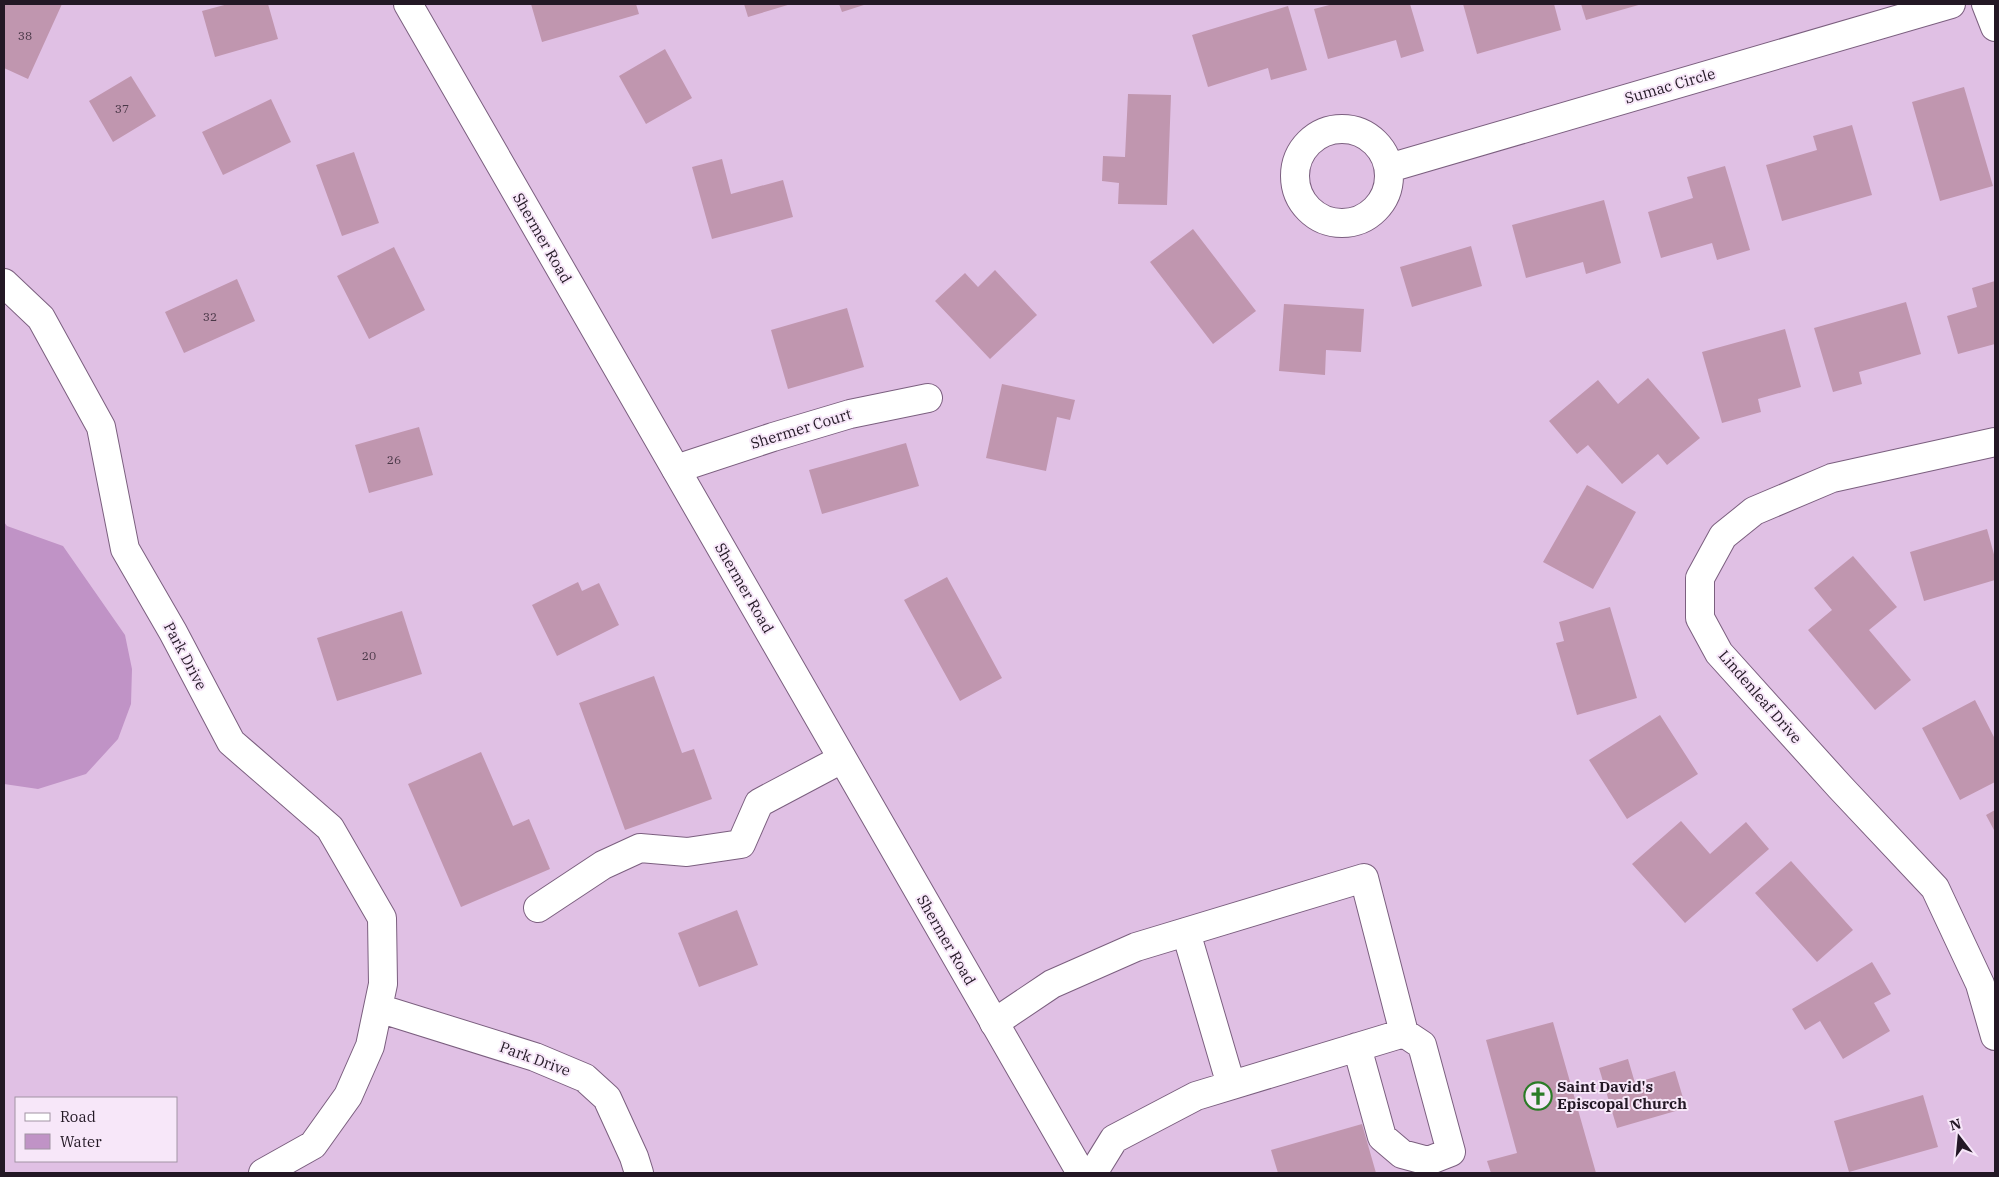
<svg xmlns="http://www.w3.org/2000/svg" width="1999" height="1177" font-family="'IBM Plex Serif',serif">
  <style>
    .water { fill: #c093c6 }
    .building { fill: #c096af }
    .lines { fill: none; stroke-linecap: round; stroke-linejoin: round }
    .minor-casing { stroke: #7b5f7f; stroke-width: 30 }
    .major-casing { stroke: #7b5f7f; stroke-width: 30 }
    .minor { stroke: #fff; stroke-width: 28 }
    .major { stroke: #fff; stroke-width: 28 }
    .labels { text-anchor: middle; stroke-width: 4; stroke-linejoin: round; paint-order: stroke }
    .number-label { font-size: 12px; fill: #4a3848 }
    .street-label { font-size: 15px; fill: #231825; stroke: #f7e7f9 }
    .poi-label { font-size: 15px; font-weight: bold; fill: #231825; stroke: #f7e7f9; text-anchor: start }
  </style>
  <rect width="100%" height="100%" fill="#e0c0e4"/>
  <path class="water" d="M 4,522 L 7,526 L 63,546 L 125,635 L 132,669 L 131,704 L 118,739 L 86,774 L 38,789 L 4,784 Z"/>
  <path class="building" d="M 4,4 L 62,4 L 28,79 L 4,68 Z
    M 228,4 L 268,4 L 278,39 L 215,57 L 202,11 Z
    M 531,4 L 636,4 L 639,14 L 542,42 Z
    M 744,4 L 791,4 L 748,17 Z
    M 839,4 L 867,4 L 842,12 Z
    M 1333,4 L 1410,4 L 1424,51 L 1401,58 L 1396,40 L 1328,59 L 1314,9 Z
    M 1463,4 L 1554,4 L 1561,30 L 1477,54 Z
    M 1581,4 L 1642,4 L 1586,20 Z
    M 1288,6 L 1307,70 L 1271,80 L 1268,68 L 1208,87 L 1192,35 Z
    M 665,49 L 692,98 L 646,124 L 619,76 Z
    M 131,76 L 156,116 L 113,142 L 89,101 Z
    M 1964,87 L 1993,186 L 1940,201 L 1912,102 Z
    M 1128,94 L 1171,95 L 1167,205 L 1118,204 L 1119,183 L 1102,181 L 1103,156 L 1125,157 Z
    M 271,99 L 291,142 L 223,175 L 202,132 Z
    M 1852,125 L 1872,195 L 1782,221 L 1766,165 L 1817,150 L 1813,136 Z
    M 354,152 L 379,223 L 342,236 L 316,165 Z
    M 722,159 L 731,194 L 783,180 L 793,217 L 712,239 L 692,167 Z
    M 1725,166 L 1750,250 L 1717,260 L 1712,243 L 1661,258 L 1648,212 L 1693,198 L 1687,177 Z
    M 1604,200 L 1621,263 L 1586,274 L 1583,262 L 1526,278 L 1512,225 Z
    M 1193,229 L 1256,311 L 1213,344 L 1150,262 Z
    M 1471,246 L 1482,286 L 1412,307 L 1400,267 Z
    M 394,247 L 425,310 L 369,339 L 337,276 Z
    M 995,270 L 1037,315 L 990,359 L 935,301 L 965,273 L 978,287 Z
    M 237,279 L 255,321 L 184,353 L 165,312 Z
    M 1995,281 L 1995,344 L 1958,354 L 1947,316 L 1977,307 L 1972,288 Z
    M 1906,302 L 1921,354 L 1859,372 L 1862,384 L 1833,392 L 1814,328 Z
    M 1284,304 L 1364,309 L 1361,352 L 1326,350 L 1325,375 L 1279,371 Z
    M 847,308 L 864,367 L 788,389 L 771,330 Z
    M 1785,329 L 1801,387 L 1758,399 L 1761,412 L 1722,423 L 1702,352 Z
    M 1648,378 L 1700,438 L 1667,465 L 1658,454 L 1622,484 L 1588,445 L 1577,454 L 1549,421 L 1598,380 L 1618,404 Z
    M 1002,384 L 1075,400 L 1070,420 L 1057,417 L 1046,471 L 986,458 Z
    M 419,427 L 433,475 L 369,493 L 355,445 Z
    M 906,443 L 919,486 L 822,514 L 809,470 Z
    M 1587,485 L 1636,512 L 1593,589 L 1543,562 Z
    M 1987,529 L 1995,558 L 1995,580 L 1924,601 L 1910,552 Z
    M 1853,556 L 1897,607 L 1869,630 L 1911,680 L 1875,710 L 1808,630 L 1832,610 L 1814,588 Z
    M 947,577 L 1002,678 L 960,701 L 904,600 Z
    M 578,582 L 582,591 L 599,583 L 619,625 L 557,656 L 532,605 Z
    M 1610,607 L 1637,698 L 1577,715 L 1556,643 L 1564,641 L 1559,622 Z
    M 402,611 L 422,674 L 337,701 L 317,638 Z
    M 654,676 L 682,753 L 694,749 L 712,799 L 625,830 L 579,703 Z
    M 1975,700 L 1995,739 L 1995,782 L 1960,800 L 1922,728 Z
    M 1660,715 L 1698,774 L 1627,819 L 1589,760 Z
    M 481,752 L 513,826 L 529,819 L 550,869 L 461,907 L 408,784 Z
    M 1995,810 L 1995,832 L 1986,815 Z
    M 1681,821 L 1710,854 L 1746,822 L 1769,849 L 1685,923 L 1632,864 Z
    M 1791,861 L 1853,930 L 1817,962 L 1755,893 Z
    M 737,910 L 758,965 L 699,987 L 678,933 Z
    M 1872,962 L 1891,994 L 1874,1003 L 1890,1031 L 1843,1059 L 1820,1021 L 1805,1030 L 1792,1009 Z
    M 1553,1022 L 1596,1173 L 1491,1173 L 1487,1161 L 1517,1153 L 1486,1040 Z
    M 1628,1059 L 1635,1083 L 1675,1071 L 1686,1108 L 1617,1128 L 1599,1068 Z
    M 1923,1095 L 1938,1147 L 1849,1172 L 1834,1121 Z
    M 1362,1124 L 1376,1173 L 1278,1173 L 1271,1150 Z"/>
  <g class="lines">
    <g class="minor-casing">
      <path id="minor" d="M 1986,4 L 1995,27
        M1295 176a47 47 0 1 1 94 0a47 47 0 1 1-94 0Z
        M 1389,168 L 1951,4
        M 4,283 L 41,318 L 101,427 L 125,549 L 173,632 L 231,742 L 330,828 L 382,918 L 383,984 L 370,1046 L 348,1096 L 313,1145 L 263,1173
        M 1995,442 L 1832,478 L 1754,511 L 1723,536 L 1700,578 L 1700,618 L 1719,653 L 1840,787 L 1935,888 L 1980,984 L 1995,1036
        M 676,469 L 773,437 L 850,414 L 928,398
        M 538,908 L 603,865 L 640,848 L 687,852 L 741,844 L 759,803 L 842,759
        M 1186,932 L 1231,1085
        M 378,1008 L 535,1057 L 585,1078 L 607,1098 L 634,1157 L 639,1173
        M 994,1023 L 1052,984 L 1136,947 L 1364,878 L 1404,1033 L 1196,1096 L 1114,1139 L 1093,1173
        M 1357,1047 L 1382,1137 L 1402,1154 L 1428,1161 L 1451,1152 L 1422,1045 L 1404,1033"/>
    </g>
    <g class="major-casing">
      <path id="major" d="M 408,4 L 1081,1173"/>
    </g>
    <use href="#minor" class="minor"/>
    <use href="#major" class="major"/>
  </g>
  <defs>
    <g id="church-ring" transform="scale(1.4375)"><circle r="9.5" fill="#f7e7f9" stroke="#2b7c27" stroke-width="1.5"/><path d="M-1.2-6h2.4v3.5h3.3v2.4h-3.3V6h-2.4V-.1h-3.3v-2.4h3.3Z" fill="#2b7c27"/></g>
  </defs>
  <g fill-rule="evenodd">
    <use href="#church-ring" x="1538" y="1096"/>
  </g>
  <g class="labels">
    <g class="number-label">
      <text x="25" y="40">38</text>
      <text x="122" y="113">37</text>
      <text x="210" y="321">32</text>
      <text x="394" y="464">26</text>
      <text x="369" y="660">20</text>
    </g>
    <g class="street-label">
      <text transform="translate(1670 86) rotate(-16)" y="5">Sumac Circle</text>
      <text transform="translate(542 238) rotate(60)" y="5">Shermer Road</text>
      <text transform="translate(801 429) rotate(-17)" y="5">Shermer Court</text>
      <text transform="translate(744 588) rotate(60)" y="5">Shermer Road</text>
      <text transform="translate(185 656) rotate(62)" y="5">Park Drive</text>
      <text transform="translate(1760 697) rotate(49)" y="5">Lindenleaf Drive</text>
      <text transform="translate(946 940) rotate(60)" y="5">Shermer Road</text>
      <text transform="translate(535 1059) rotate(20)" y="5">Park Drive</text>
    </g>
    <g class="poi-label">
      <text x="1557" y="1092">Saint David's<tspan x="1557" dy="17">Episcopal Church</tspan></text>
    </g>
  </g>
  <rect width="1999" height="1177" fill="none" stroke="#231825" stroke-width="10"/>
  <rect x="15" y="1097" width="162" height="65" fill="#f7e7f9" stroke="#a294a4"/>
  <rect x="25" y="1113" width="25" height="8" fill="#ffffff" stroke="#a294a4"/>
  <text x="60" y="1122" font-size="15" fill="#231825">Road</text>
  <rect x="25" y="1134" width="25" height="15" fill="#c093c6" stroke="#a294a4"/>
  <text x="60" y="1147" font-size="15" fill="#231825">Water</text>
  <g transform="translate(1959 1137) rotate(344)" stroke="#f7e7f9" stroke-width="4" paint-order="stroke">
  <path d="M0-4L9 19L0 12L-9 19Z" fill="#231825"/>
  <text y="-8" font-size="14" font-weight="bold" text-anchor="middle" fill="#231825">N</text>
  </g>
</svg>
